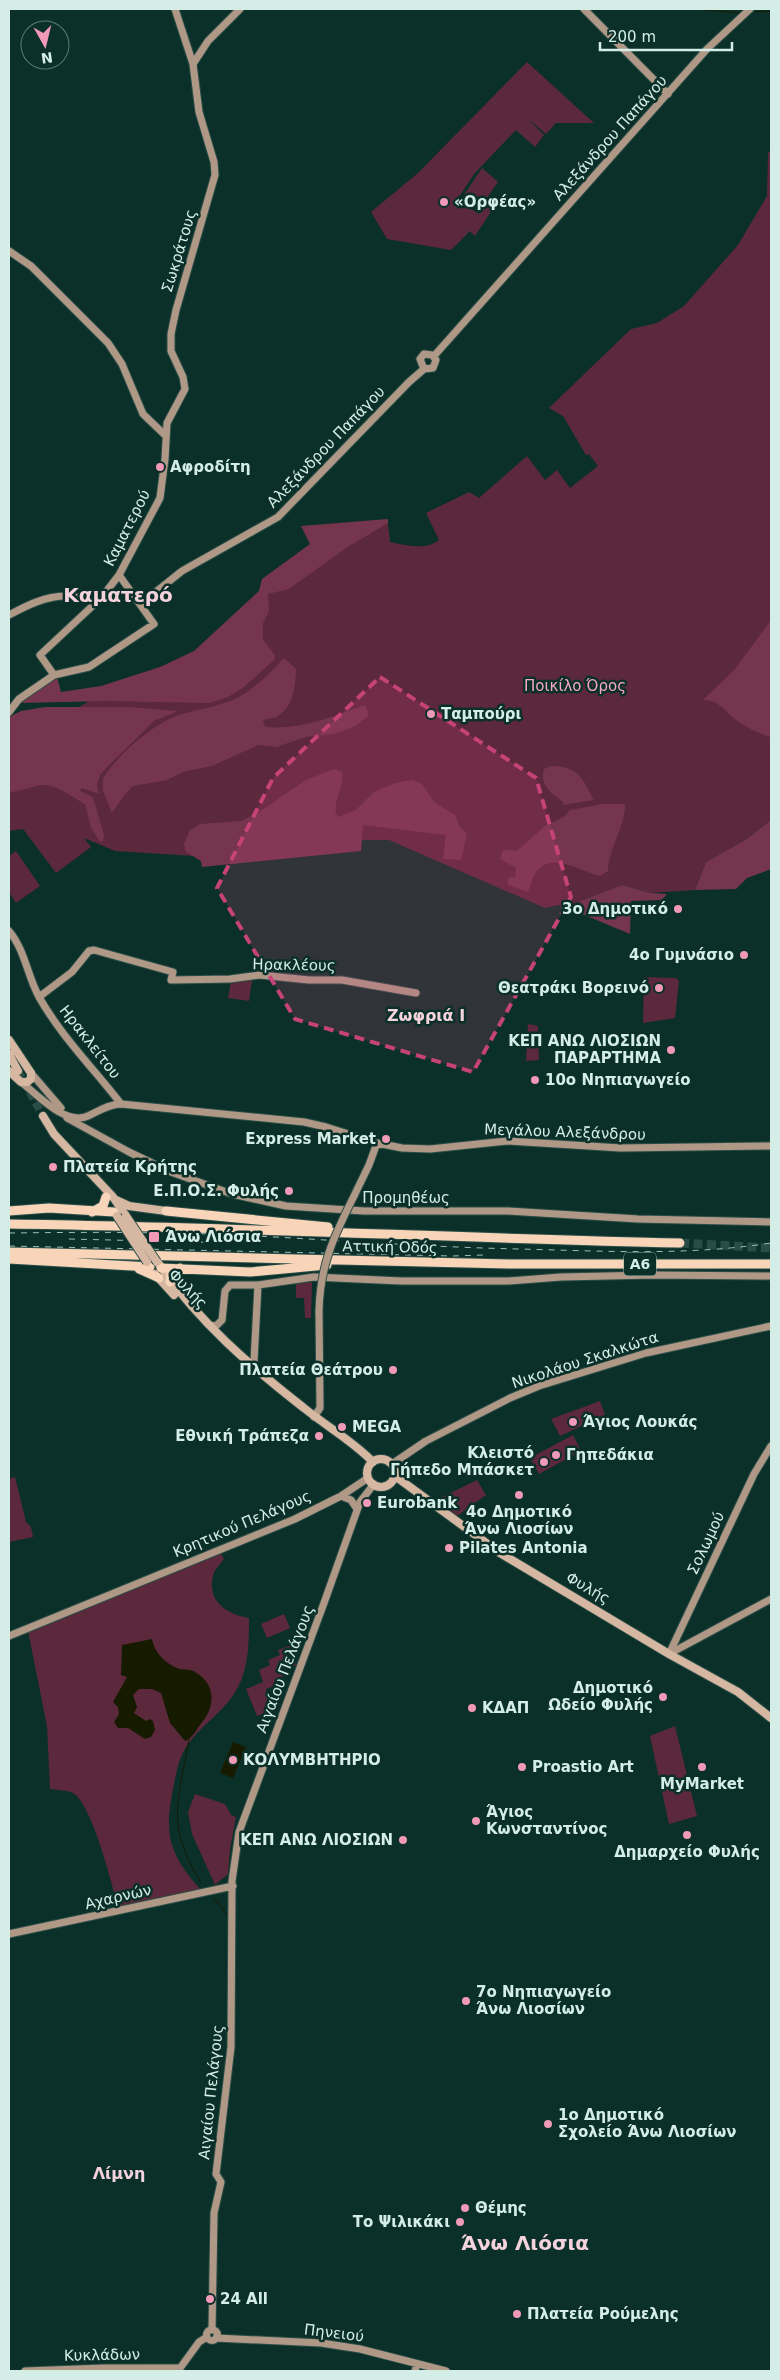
<svg xmlns="http://www.w3.org/2000/svg" width="780" height="2380" font-family="'DejaVu Sans',sans-serif">
  <style>
    .green { fill: #5c283b }
    .forest { fill: #75364d }
    .water { fill: #161b00 }
    .lines { fill: none; stroke-linecap: round; stroke-linejoin: round }
    .stream { stroke: #161b00; stroke-width: 1 }
    .primary-tunnel { stroke: #294c46; stroke-width: 8; stroke-dasharray: 8 4; stroke-linecap: butt }
    .highway-tunnel { stroke: #294c46; stroke-width: 9; stroke-dasharray: 9 4.5; stroke-linecap: butt }
    .secondary-casing { stroke: #2b4e47; stroke-width: 9 }
    .primary-casing { stroke: #2b4e47; stroke-width: 10 }
    .highway-casing { stroke: #2b4e47; stroke-width: 11 }
    .secondary { stroke: #b09887; stroke-width: 7 }
    .primary { stroke: #d6b7a1; stroke-width: 8 }
    .highway { stroke: #f8d4b9; stroke-width: 9 }
    .rail { stroke: #a0bcb6; stroke-width: 1; stroke-dasharray: 6 6; stroke-linecap: butt }
    .secondary-bridge-casing { stroke: #2b4e47; stroke-width: 9; stroke-linecap: butt }
    .primary-bridge-casing { stroke: #2b4e47; stroke-width: 10; stroke-linecap: butt }
    .secondary-bridge { stroke: #b09887; stroke-width: 7 }
    .primary-bridge { stroke: #d6b7a1; stroke-width: 8 }
    .marked { fill: #c64377; fill-opacity: 0.2; stroke: #c64377; stroke-width: 4; stroke-dasharray: 10 6; stroke-linejoin: round }
    .poi-dot { fill: #f09ab7; stroke: #0b3029; stroke-width: 2 }
    .labels { text-anchor: middle; stroke-width: 5; stroke-linejoin: round; paint-order: stroke }
    .shield { fill: #0b3029; stroke: #98b4ae; stroke-width: 1 }
    .shield-label { font-size: 14px; font-weight: bold; fill: #d4ede7 }
    .street-label { font-size: 15px; fill: #d4ede7; stroke: #0b3029 }
    .poi-label { font-size: 15px; font-weight: bold; fill: #d4ede7; stroke: #0b3029; text-anchor: start }
    .park-label { font-size: 15px; fill: #f8a8c2; stroke: #0b3029 }
    .neighbourhood-label { font-size: 16px; font-weight: bold; fill: #f5d3dd; stroke: #0b3029 }
    .district-label { font-size: 20px; font-weight: bold; fill: #f5d3dd; stroke: #0b3029 }
  </style>
  <rect width="100%" height="100%" fill="#0b3029"/>
  <path class="green" d="M 527,62 L 594,123 L 556,123 L 546,134 L 527,118 L 544,135 L 535,147 L 516,130 L 474,174 L 457,200 L 479,214 L 486,206 L 492,210 L 475,236 L 470,231 L 451,250 L 387,239 L 371,212 L 418,173 Z
    M 771,150 L 771,820 L 745,840 L 706,862 L 695,890 L 650,893 L 622,885 L 580,901 L 576,905 L 575,911 L 558,905 L 545,908 L 389,840 L 329,840 L 210,857 L 115,851 L 84,838 L 91,847 L 56,873 L 23,829 L 9,831 L 9,745 L 108,691 L 220,643 L 309,553 L 388,523 L 390,542 C 406,545 425,551 439,540 L 426,513 L 469,492 L 479,498 L 527,456 L 545,480 L 557,470 L 570,488 L 598,466 L 589,454 L 586,455 L 563,416 L 549,408 L 631,329 L 657,323 L 684,306 L 738,245 L 767,196 L 768,153 Z
    M 482,168 L 498,182 L 480,208 L 462,198 Z
    M 16,851 L 40,886 L 16,903 L 9,892 L 9,856 Z
    M 644,977 L 676,978 L 679,981 L 675,1018 L 643,1023 Z
    M 252,980 L 249,1001 L 228,998 L 231,981 Z
    M 528,1024 L 538,1026 L 539,1060 L 526,1061 Z
    M 312,1282 L 311,1318 L 305,1318 L 304,1298 L 296,1298 L 296,1284 Z
    M 600,1401 L 605,1415 L 560,1436 L 551,1419 Z
    M 573,1435 L 581,1451 L 539,1474 L 530,1458 Z
    M 15,1477 L 26,1522 L 31,1527 L 33,1537 L 9,1542 L 9,1479 Z
    M 477,1480 L 486,1495 L 457,1516 L 436,1500 Z
    M 221,1554 L 224,1559 C 220,1564 214,1570 213,1576 C 207,1602 227,1614 249,1618 C 249,1636 249,1657 243,1675 C 233,1706 210,1717 192,1739 C 179,1755 178,1765 174,1784 C 164,1832 167,1852 200,1889 L 118,1907 C 112,1884 92,1804 73,1793 C 67,1790 57,1790 50,1789 L 47,1726 L 28,1631 Z
    M 284,1614 L 290,1628 L 267,1638 L 261,1624 Z
    M 289,1646 L 297,1665 L 286,1669 L 287,1675 L 276,1679 L 278,1684 L 266,1689 L 274,1710 L 257,1716 L 246,1689 L 263,1682 L 259,1670 L 270,1665 L 268,1660 L 280,1655 L 278,1650 Z
    M 675,1726 L 697,1816 L 669,1824 L 650,1736 Z
    M 195,1794 L 225,1804 L 231,1815 L 236,1817 L 230,1849 L 228,1874 L 215,1885 L 192,1834 L 188,1812 Z"/>
  <path class="forest" d="M 388,519 L 388,523 L 346,548 L 289,589 L 268,594 L 269,611 L 263,623 L 263,640 L 275,655 L 274,660 L 244,687 L 228,697 L 210,703 L 107,701 L 20,703 L 57,677 L 61,692 L 101,686 L 160,667 L 194,651 L 259,591 L 262,579 L 310,544 L 301,526 Z
    M 771,620 L 771,737 C 759,734 750,729 739,722 C 727,714 719,699 703,700 L 735,669 Z
    M 284,658 L 296,669 C 295,686 294,706 278,716 C 273,719 268,717 263,721 L 265,727 C 300,730 332,717 365,705 L 369,715 L 355,726 L 334,734 L 306,737 L 276,747 L 258,745 L 212,766 L 183,772 L 167,780 L 133,786 L 125,794 L 112,813 L 103,791 L 103,778 C 118,755 152,724 179,715 C 198,709 219,707 237,698 C 256,688 270,673 284,658 Z
    M 45,707 L 129,707 L 178,711 L 154,721 L 109,765 L 100,775 L 97,785 L 99,794 L 82,788 L 80,791 L 93,797 L 104,835 L 103,841 L 100,842 L 91,828 L 85,804 C 74,798 56,784 43,785 C 31,786 21,792 9,792 L 9,717 L 21,711 Z
    M 551,766 C 579,766 582,778 594,800 L 563,805 L 563,802 C 552,793 539,786 544,769 Z
    M 334,769 L 342,772 C 345,787 333,799 336,814 L 339,817 L 356,810 L 374,792 L 395,783 L 412,780 L 422,784 L 434,802 L 455,815 L 460,827 L 467,834 L 461,860 L 443,859 L 446,835 L 363,825 L 361,851 L 202,867 L 201,861 L 186,852 L 184,844 L 190,830 L 200,824 L 241,821 L 259,812 L 306,780 Z
    M 603,804 L 625,804 C 625,828 609,847 608,871 L 600,876 C 580,872 550,849 535,874 C 531,880 531,886 528,892 L 507,884 L 509,877 L 515,877 L 516,868 L 500,859 L 503,850 L 517,851 L 545,826 L 565,816 L 570,810 Z
    M 771,820 L 771,869 L 747,878 L 736,889 L 695,890 L 706,862 L 745,840 Z
    M 622,885 L 650,893 L 667,894 L 662,900 L 631,901 L 630,934 L 575,911 L 576,905 L 580,901 Z"/>
  <path class="water" d="M 152,1639 C 154,1653 167,1665 180,1669 C 185,1670 191,1669 195,1672 C 215,1683 216,1705 203,1721 C 197,1728 194,1737 185,1741 L 170,1723 L 161,1693 L 152,1689 L 139,1689 L 133,1695 L 137,1707 L 134,1713 L 146,1721 L 150,1719 L 153,1721 L 155,1730 L 151,1737 L 145,1739 L 128,1728 L 118,1728 L 114,1722 L 119,1714 L 118,1707 L 113,1702 L 127,1677 L 121,1675 L 122,1645 Z
    M 233,1742 L 246,1747 L 233,1778 L 220,1773 Z"/>
  <g class="lines">
    <path class="stream" d="M 696,9 L 740,13
      M 755,12 L 771,11
      M 189,1739 C 178,1803 165,1823 201,1883
      M 214,1898 L 228,1916"/>
    <path class="primary-tunnel" d="M 18,1071 L 43,1116"/>
    <path class="highway-tunnel" d="M 680,1243 L 771,1248"/>
    <g class="secondary-casing">
      <path id="secondary" d="M 175,9 L 193,64
        M 584,9 L 668,94
        M 9,251 L 31,266 L 108,343 L 122,364 L 143,414 L 166,436
        M 434,356 L 707,49 L 750,9
        M 142,603 L 182,571 L 278,517 L 409,382 L 424,369 L 433,368 L 436,360 L 432,355 L 424,354 L 420,359 L 424,369
        M 9,615 C 26,606 45,596 66,596 C 79,596 88,601 102,597 L 119,575 L 160,498 L 165,459 L 167,423 L 185,389 L 183,377 L 171,351 L 171,334 L 176,310 L 215,175 L 214,162 L 199,112 L 193,64 L 208,41 L 240,9
        M 54,675 L 40,655 L 101,598
        M 9,712 L 19,699 L 54,675 L 89,667 L 154,624 L 119,575
        M 9,931 C 25,950 27,975 39,997 C 61,1036 94,1069 121,1104
        M 39,997 L 72,972 L 89,951 L 94,950 L 173,972 L 171,980 L 230,979 L 260,975 L 309,980 L 342,980 L 416,993
        M 31,1073 L 61,1108
        M 21,1082 C 38,1095 65,1126 88,1116 C 99,1111 109,1104 121,1104 L 304,1122 L 326,1127 L 377,1143 L 402,1148 L 430,1149 L 507,1141 L 621,1148 L 771,1146
        M 67,1118 L 129,1152 L 171,1172 L 232,1194 L 286,1206 L 364,1211 L 508,1211 L 638,1219 L 771,1222
        M 354,1196 L 369,1165 L 377,1143
        M 209,1325 L 216,1326 L 222,1320 L 225,1291 L 230,1285 L 258,1285 L 314,1277 L 401,1281 L 509,1281 L 561,1277 L 653,1275 L 771,1276
        M 248,1369 L 254,1361 L 258,1285
        M 314,1417 L 320,1408 L 319,1311
        M 392,1464 L 426,1441 L 510,1398 L 539,1386 L 646,1353 L 771,1326
        M 341,1496 L 351,1500 L 357,1509
        M 9,1636 L 295,1519 L 341,1496 L 368,1478
        M 669,1654 L 754,1474 L 771,1446
        M 669,1654 L 771,1599
        M 9,1934 L 233,1886
        M206.5 2335a5.5 5.5 0 1 1 11 0a5.5 5.5 0 1 1-11 0Z
        M 212,2330 L 214,2213 L 221,2182 L 216,2174 L 231,2047 L 232,1881 L 239,1832 L 324,1603 L 360,1502 L 374,1484
        M 216,2338 L 321,2343 L 360,2349 L 446,2371
        M 25,2371 L 104,2368 L 180,2368
        M 178,2371 L 199,2342 L 207,2337
        M 415,2371 L 417,2364"/>
    </g>
    <g class="primary-casing">
      <path id="primary" d="M 9,1040 L 31,1073 L 31,1079 L 27,1082 L 21,1082 L 9,1071
        M 9,1054 L 18,1071
        M 43,1116 L 54,1134 L 113,1197 L 126,1216
        M 116,1200 L 129,1206 L 166,1211
        M 159,1264 C 198,1321 250,1366 304,1408 C 326,1426 353,1441 373,1462
        M 155,1274 L 174,1295
        M367 1473a14 14 0 1 1 28 0a14 14 0 1 1-28 0Z
        M 395,1476 L 500,1553 L 669,1654 L 738,1692 L 771,1718"/>
    </g>
    <g class="highway-casing">
      <path id="highway" d="M 9,1211 L 49,1208 L 114,1212
        M 166,1211 L 328,1227
        M 92,1212 L 103,1206 L 106,1197
        M 9,1224 C 233,1227 456,1238 680,1243
        M 9,1252 L 509,1264 L 771,1264
        M 9,1259 L 150,1267
        M 161,1268 L 250,1272 L 327,1265
        M 139,1269 L 159,1278
        M 170,1282 L 171,1272 L 180,1268"/>
    </g>
    <use href="#secondary" class="secondary"/>
    <use href="#primary" class="primary"/>
    <use href="#highway" class="highway"/>
    <path class="rail" d="M 9,1233 C 85,1232 162,1232 239,1235 C 332,1240 425,1247 519,1249 C 603,1251 687,1256 771,1243
      M 69,1239 L 237,1243
      M 9,1246 L 452,1256 L 484,1255"/>
    <g class="secondary-bridge-casing">
      <path id="secondary-bridge" d="M 319,1311 C 320,1265 334,1236 354,1196"/>
    </g>
    <g class="primary-bridge-casing">
      <path id="primary-bridge" d="M 117,1216 L 147,1262
        M 126,1216 L 157,1262"/>
    </g>
    <use href="#secondary-bridge" class="secondary-bridge"/>
    <use href="#primary-bridge" class="primary-bridge"/>
  </g>
  <path class="marked" d="M 380,677 L 536,778 L 571,897 L 473,1072 L 295,1019 L 217,888 L 273,778 Z"/>
  <g class="poi-dot">
    <circle cx="444" cy="202" r="5"/>
    <circle cx="160" cy="467" r="5"/>
    <circle cx="431" cy="714" r="5"/>
    <circle cx="678" cy="909" r="5"/>
    <circle cx="744" cy="955" r="5"/>
    <circle cx="659" cy="988" r="5"/>
    <circle cx="671" cy="1050" r="5"/>
    <circle cx="535" cy="1080" r="5"/>
    <circle cx="386" cy="1139" r="5"/>
    <circle cx="53" cy="1167" r="5"/>
    <circle cx="289" cy="1191" r="5"/>
    <rect x="148" y="1231" width="12" height="12" rx="2.5"/>
    <circle cx="393" cy="1370" r="5"/>
    <circle cx="573" cy="1422" r="5"/>
    <circle cx="342" cy="1427" r="5"/>
    <circle cx="319" cy="1436" r="5"/>
    <circle cx="556" cy="1455" r="5"/>
    <circle cx="544" cy="1462" r="5"/>
    <circle cx="519" cy="1495" r="5"/>
    <circle cx="367" cy="1503" r="5"/>
    <circle cx="449" cy="1548" r="5"/>
    <circle cx="663" cy="1697" r="5"/>
    <circle cx="472" cy="1708" r="5"/>
    <circle cx="233" cy="1760" r="5"/>
    <circle cx="522" cy="1767" r="5"/>
    <circle cx="702" cy="1767" r="5"/>
    <circle cx="476" cy="1821" r="5"/>
    <circle cx="687" cy="1835" r="5"/>
    <circle cx="403" cy="1840" r="5"/>
    <circle cx="466" cy="2001" r="5"/>
    <circle cx="548" cy="2124" r="5"/>
    <circle cx="465" cy="2208" r="5"/>
    <circle cx="460" cy="2222" r="5"/>
    <circle cx="210" cy="2299" r="5"/>
    <circle cx="517" cy="2314" r="5"/>
  </g>
  <g class="labels">
    <rect class="shield" x="624" y="1252.5" width="32" height="23" rx="4"/>
    <g class="shield-label">
      <text x="640" y="1269">Α6</text>
    </g>
    <g class="street-label">
      <text transform="translate(610 138) rotate(-48)" y="5">Αλεξάνδρου Παπάγου</text>
      <text transform="translate(179 251) rotate(-73)" y="5">Σωκράτους</text>
      <text transform="translate(326 447) rotate(-46)" y="5">Αλεξάνδρου Παπάγου</text>
      <text transform="translate(127 528) rotate(-63)" y="5">Καματερού</text>
      <text transform="translate(294 965) rotate(1)" y="5">Ηρακλέους</text>
      <text transform="translate(90 1042) rotate(52)" y="5">Ηρακλείτου</text>
      <text transform="translate(565 1132) rotate(2)" y="5">Μεγάλου Αλεξάνδρου</text>
      <text x="406" y="1203">Προμηθέως</text>
      <text transform="translate(390 1247) rotate(1)" y="5">Αττική Οδός</text>
      <text transform="translate(188 1289) rotate(46)" y="5">Φυλής</text>
      <text transform="translate(585 1360) rotate(-18)" y="5">Νικολάου Σκαλκώτα</text>
      <text transform="translate(242 1524) rotate(-23)" y="5">Κρητικού Πελάγους</text>
      <text transform="translate(706 1543) rotate(-65)" y="5">Σολωμού</text>
      <text transform="translate(588 1588) rotate(30)" y="5">Φυλής</text>
      <text transform="translate(285 1669) rotate(-69)" y="5">Αιγαίου Πελάγους</text>
      <text transform="translate(118 1897) rotate(-13)" y="5">Αχαρνών</text>
      <text transform="translate(211 2092) rotate(-84)" y="5">Αιγαίου Πελάγους</text>
      <text transform="translate(334 2333) rotate(7)" y="5">Πηνειού</text>
      <text transform="translate(102 2355) rotate(-1)" y="5">Κυκλάδων</text>
    </g>
    <g class="poi-label">
      <text x="454" y="207">«Ορφέας»</text>
      <text x="170" y="472">Αφροδίτη</text>
      <text x="441" y="719">Ταμπούρι</text>
      <text x="668" y="914" text-anchor="end">3ο Δημοτικό</text>
      <text x="734" y="960" text-anchor="end">4ο Γυμνάσιο</text>
      <text x="649" y="993" text-anchor="end">Θεατράκι Βορεινό</text>
      <text x="661" y="1046" text-anchor="end">ΚΕΠ ΑΝΩ ΛΙΟΣΙΩΝ<tspan x="661" dy="17">ΠΑΡΑΡΤΗΜΑ</tspan></text>
      <text x="545" y="1085">10ο Νηπιαγωγείο</text>
      <text x="376" y="1144" text-anchor="end">Express Market</text>
      <text x="63" y="1172">Πλατεία Κρήτης</text>
      <text x="279" y="1196" text-anchor="end">Ε.Π.Ο.Σ. Φυλής</text>
      <text x="165" y="1242">Άνω Λιόσια</text>
      <text x="383" y="1375" text-anchor="end">Πλατεία Θεάτρου</text>
      <text x="583" y="1427">Άγιος Λουκάς</text>
      <text x="352" y="1432">MEGA</text>
      <text x="309" y="1441" text-anchor="end">Εθνική Τράπεζα</text>
      <text x="534" y="1458" text-anchor="end">Κλειστό<tspan x="534" dy="17">Γήπεδο Μπάσκετ</tspan></text>
      <text x="566" y="1460">Γηπεδάκια</text>
      <text x="377" y="1508">Eurobank</text>
      <text x="519" y="1517" text-anchor="middle">4ο Δημοτικό<tspan x="519" dy="17">Άνω Λιοσίων</tspan></text>
      <text x="459" y="1553">Pilates Antonia</text>
      <text x="653" y="1693" text-anchor="end">Δημοτικό<tspan x="653" dy="17">Ωδείο Φυλής</tspan></text>
      <text x="482" y="1713">ΚΔΑΠ</text>
      <text x="243" y="1765">ΚΟΛΥΜΒΗΤΗΡΙΟ</text>
      <text x="532" y="1772">Proastio Art</text>
      <text x="702" y="1789" text-anchor="middle">MyMarket</text>
      <text x="486" y="1817">Άγιος<tspan x="486" dy="17">Κωνσταντίνος</tspan></text>
      <text x="393" y="1845" text-anchor="end">ΚΕΠ ΑΝΩ ΛΙΟΣΙΩΝ</text>
      <text x="687" y="1857" text-anchor="middle">Δημαρχείο Φυλής</text>
      <text x="476" y="1997">7o Νηπιαγωγείο<tspan x="476" dy="17">Άνω Λιοσίων</tspan></text>
      <text x="558" y="2120">1ο Δημοτικό<tspan x="558" dy="17">Σχολείο Άνω Λιοσίων</tspan></text>
      <text x="475" y="2213">Θέμης</text>
      <text x="450" y="2227" text-anchor="end">Το Ψιλικάκι</text>
      <text x="220" y="2304">24 All</text>
      <text x="527" y="2319">Πλατεία Ρούμελης</text>
    </g>
    <g class="park-label">
      <text x="575" y="691">Ποικίλο Όρος</text>
    </g>
    <g class="neighbourhood-label">
      <text x="426" y="1021">Ζωφριά Ι</text>
      <text x="119" y="2179">Λίμνη</text>
    </g>
    <g class="district-label">
      <text x="118" y="602">Καματερό</text>
      <text x="525" y="2250">Άνω Λιόσια</text>
    </g>
  </g>
  <rect width="780" height="2380" fill="none" stroke="#d4ede7" stroke-width="20"/>
  <g transform="translate(45 45) rotate(172)"><circle r="24" fill="#0b3029" stroke="#5b7c75"/>
  <path d="M0-4L9 19L0 12L-9 19Z" fill="#f09ab7"/>
  <text y="-8" font-size="14" font-weight="bold" text-anchor="middle" fill="#d4ede7">N</text>
  </g>
  <path d="M600 42v8h132v-8" fill="none" stroke="#d4ede7" stroke-width="2.5"/>
  <text x="608" y="42" font-size="15" fill="#d4ede7" stroke="#0b3029" stroke-width="4" paint-order="stroke">200 m</text>
</svg>
